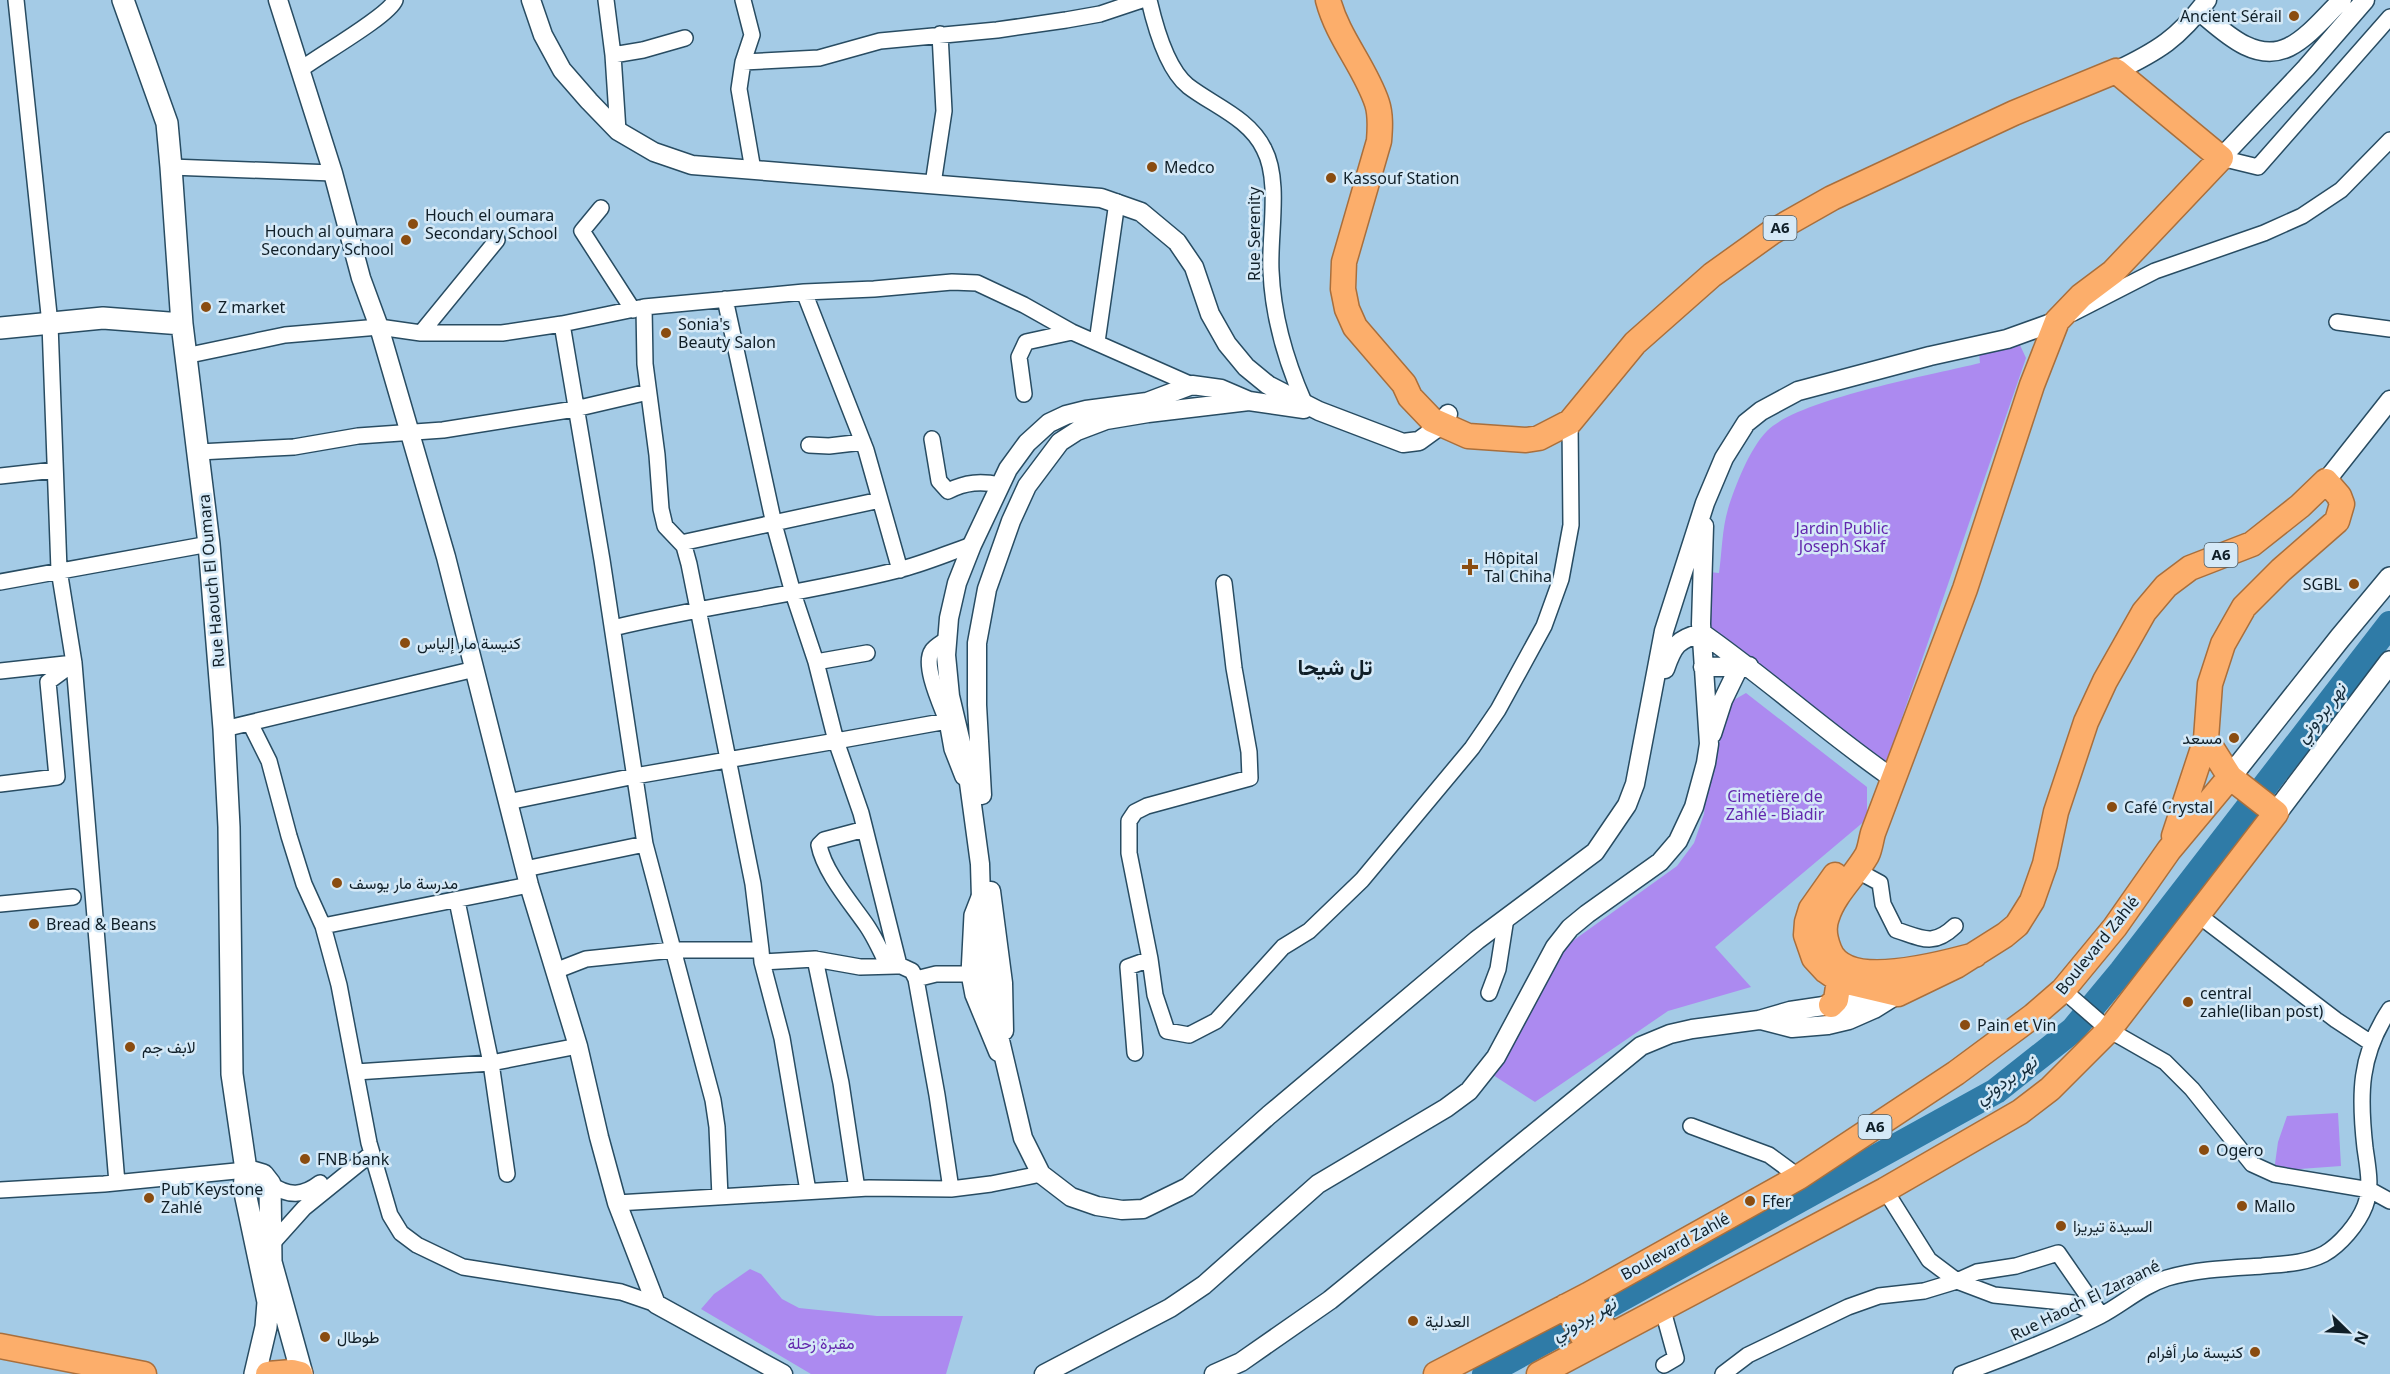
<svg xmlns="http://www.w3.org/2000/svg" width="2390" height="1374" font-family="'Noto Sans',Vazirmatn,sans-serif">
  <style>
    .green { fill: #ac8af0 }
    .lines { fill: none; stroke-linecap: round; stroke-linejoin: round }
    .river { stroke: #2f7ba7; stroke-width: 26 }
    .minor-casing { stroke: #284c62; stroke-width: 18 }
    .tertiary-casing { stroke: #284c62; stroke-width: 21 }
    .secondary-casing { stroke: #284c62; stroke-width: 24 }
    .trunk-casing { stroke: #a96f3c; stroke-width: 27 }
    .minor { stroke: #fff; stroke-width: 15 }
    .tertiary { stroke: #fff; stroke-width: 18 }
    .secondary { stroke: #fff; stroke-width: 21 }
    .trunk { stroke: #fcae6b; stroke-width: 24 }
    .poi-dot { fill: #8a4c10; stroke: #d5e9f7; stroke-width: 2 }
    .labels { text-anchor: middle; stroke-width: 5; stroke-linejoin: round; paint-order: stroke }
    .shield { fill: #d5e9f7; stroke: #4b5c66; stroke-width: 1.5 }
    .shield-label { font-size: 15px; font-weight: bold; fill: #101f28 }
    .poi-label { font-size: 16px; fill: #101f28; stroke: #d5e9f7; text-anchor: start }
    .street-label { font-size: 16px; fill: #101f28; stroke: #d5e9f7 }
    .park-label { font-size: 16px; fill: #6227ad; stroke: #d5e9f7 }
    .water-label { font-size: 18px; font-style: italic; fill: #152c3a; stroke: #d5e9f7 }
    .district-label { font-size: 22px; font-weight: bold; fill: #101f28; stroke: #d5e9f7 }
  </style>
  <rect width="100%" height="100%" fill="#a4cbe6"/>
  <path class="green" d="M 2019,343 L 2026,358 L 1887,761 L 1876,765 L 1710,644 L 1709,572 L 1719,573 C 1722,552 1722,529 1728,509 C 1735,486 1750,448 1767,431 C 1798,399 1932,375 1980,363 L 1979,353 Z
    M 1746,693 L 1867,787 L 1867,819 L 1715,947 L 1751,987 L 1668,1011 L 1535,1102 L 1493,1075 L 1558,955 L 1574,940 L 1677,866 L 1694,843 L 1704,814 L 1707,783 L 1732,701 Z
    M 2338,1113 L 2341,1166 L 2274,1171 L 2278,1142 L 2287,1116 Z
    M 750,1269 L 761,1274 L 782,1299 L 799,1308 L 877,1316 L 963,1316 L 946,1374 L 811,1374 L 701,1309 L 714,1294 Z"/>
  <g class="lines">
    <path class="river" d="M 1485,1374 L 1996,1091 L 2073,1030 L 2122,971 L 2390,624"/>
    <g class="minor-casing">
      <path id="minor" d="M 16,0 L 50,324 L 59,570 L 74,663 L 117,1183
        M 606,0 L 613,55 L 618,131
        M 743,0 L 752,35 L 743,62 L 739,89 L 753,170
        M 1149,0 C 1155,26 1167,69 1188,86 C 1214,106 1249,118 1264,149 C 1281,181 1269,235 1271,271 C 1273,318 1285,359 1304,402
        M 613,55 L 643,50 L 685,38
        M 743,62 L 819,58 L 880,41 L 997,30 L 1066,20 L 1100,14 L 1142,0
        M 300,70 C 318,56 389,16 395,0
        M 2221,158 L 2258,167 L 2390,17
        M 171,167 L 333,173
        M 933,184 L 944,111 L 940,34
        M 601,208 L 582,231 L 633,310
        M 804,292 L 866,450 L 900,570
        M 725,299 L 774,524 L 793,593 L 816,662 L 836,741 L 947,721 L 952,749 L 963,777
        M 2073,313 L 2155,271 L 2264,233 L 2302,216 L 2341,190 L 2390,140
        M 2337,322 L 2390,329
        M 562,324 L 602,560 L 645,844 L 713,1100 L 717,1127 L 720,1197
        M 421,333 L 497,240
        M 1097,342 L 1117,202
        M 185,356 L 285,335 L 379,327 L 421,333 L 502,333 L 562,324 L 644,307 L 804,292 L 874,289 L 952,282 L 977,283 L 1024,305 L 1072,332 L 1192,385
        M 1024,394 L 1019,357 L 1026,342 L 1072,332
        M 932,439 L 939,481 L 948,491 C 966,482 981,481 1000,485
        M 809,445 L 829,446 L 863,442
        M 199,452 L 294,447 L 358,436 L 443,430 L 575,409 L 648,392
        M 0,476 L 55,470
        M 681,543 L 880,500
        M 0,582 L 209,544
        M 1224,583 L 1234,668 L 1249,752 L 1250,778 L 1147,806 L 1135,812 L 1129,821 L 1129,853 L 1150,959 L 1155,995 L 1167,1031 L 1189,1035 L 1216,1021 L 1283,947 L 1309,931 L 1362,880 L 1472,748 L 1498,710 L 1544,626 L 1561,579 L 1571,525 L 1570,422
        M 613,628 C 707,605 804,594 898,570 C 923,564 948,553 972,545
        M 947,639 C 942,643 935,646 932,651 C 922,665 942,707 947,721
        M 816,662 L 867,653
        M 0,671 L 74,663
        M 250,723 L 269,761 L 289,836 L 304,884 L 323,926 L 339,985 L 369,1143 L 390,1215 L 401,1233 L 417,1245 L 463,1267 L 621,1292 L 656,1304
        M 224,729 L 475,669
        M 0,784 L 57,777 L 48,682 L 74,663
        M 508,802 L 635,776 L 836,741 L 861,813 L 899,965 L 912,971 L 916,979 L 937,1095 L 951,1189
        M 865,829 L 824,840 L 819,845 C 824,872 852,904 867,926 C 875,938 881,951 887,964
        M 525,869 L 645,844
        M 1856,870 L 1880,883 L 1883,904 L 1896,930 C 1922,938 1933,947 1955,926
        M 457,901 L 491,1063 L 507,1174
        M 0,904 L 73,897
        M 2197,914 L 2336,1020 L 2371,1043
        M 323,926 L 529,885
        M 761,950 L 762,962 L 782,1038 L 808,1191
        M 815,959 L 841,1083 L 857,1189
        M 762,962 L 815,959 L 860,967 L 896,966
        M 555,971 L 586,959 L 673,950 L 761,950 L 753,884 L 689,564 L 684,546 L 665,526 L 661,509 L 657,455 L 645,364 L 644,307
        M 969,974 L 972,915 L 979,897
        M 916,979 L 936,974 L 969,974 L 973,995 L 997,1053
        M 2063,990 L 2109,1030 L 2165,1062 L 2192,1089 L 2252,1164 L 2274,1174 L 2370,1190 L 2390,1201
        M 1489,993 L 1498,969 L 1506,918
        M 1135,1053 L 1128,967 L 1150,959
        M 356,1072 L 491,1063 L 578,1046
        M 1691,1126 L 1769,1155 L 1799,1177
        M 270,1184 C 289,1197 303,1196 320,1183
        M 0,1190 L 104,1184 L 246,1170
        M 1885,1190 L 1929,1260 L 1957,1281 L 1994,1295 L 2072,1303 L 2101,1315
        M 617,1203 L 869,1188 L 951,1189 L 991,1184 L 1041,1174
        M 269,1247 L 304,1208 L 372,1153
        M 1662,1307 L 1676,1358 L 1664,1365
        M 1723,1374 L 1748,1355 L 1848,1307 L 1879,1296 L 1924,1291 L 1957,1281 L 1977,1272 L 2016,1266 L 2058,1253 L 2101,1315
        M 1961,1374 C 2008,1357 2055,1339 2100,1316 C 2123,1304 2142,1286 2167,1278 C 2197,1269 2230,1268 2262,1266 C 2282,1264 2304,1264 2324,1254 C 2340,1245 2358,1224 2365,1206 C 2372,1187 2368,1169 2365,1148 C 2359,1095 2359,1055 2390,1009"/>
    </g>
    <g class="tertiary-casing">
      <path id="tertiary" d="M 278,0 L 333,173 L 361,278 L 379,327 L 446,557 L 529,885 L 578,1046 L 599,1137 L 617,1203 L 656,1304 L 783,1374
        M 531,0 L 543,35 L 562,70 L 589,101 L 618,131 L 654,152 L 692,165 L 1101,198 L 1141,212 L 1177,242 L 1194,267 L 1210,314 L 1227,344 L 1246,367 L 1268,385 L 1319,411 L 1403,443 L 1419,441 L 1441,425 L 1448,414
        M 2199,11 C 2223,31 2255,64 2289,47 C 2309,37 2326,15 2342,0
        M 2116,71 C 2158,51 2179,38 2207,0
        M 2221,158 L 2306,68 L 2365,0
        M 1249,401 L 1221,389 L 1192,385 L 1147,402 L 1086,410 L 1066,415 L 1049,423 L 1027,443 L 1008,469 L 972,545 L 957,583 L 949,618 L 946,655 L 950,696 L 967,768 L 980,864 L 983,968 L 1023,1138 L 1041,1174 L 1071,1197 L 1097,1206 L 1122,1210 L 1143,1209 L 1188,1187 L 1269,1115 L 1477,940 L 1595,852 L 1627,805 L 1635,784 L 1664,631 L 1705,503 L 1724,458 L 1746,423 L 1761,411 L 1798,391 L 1930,356 L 2007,339 L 2057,321
        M 2326,481 L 2390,400
        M 1703,667 L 1749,666
        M 1665,669 C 1673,646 1677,639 1702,633 C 1768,679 1828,734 1895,780
        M 1712,734 L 1723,700 L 1740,665
        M 982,795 L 977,705 L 977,643 L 987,589 L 1011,521 L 1027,486 L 1060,442 L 1077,431 L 1106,420 L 1148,413 L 1249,401 L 1304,409
        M 991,891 L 1003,983 L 1004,1031
        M 1761,1020 L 1792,1028 L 1828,1025 L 1849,1020 L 1874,1009 L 1898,994 L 1897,987
        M 1044,1374 L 1170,1308 L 1204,1285 L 1318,1184 L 1446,1108 L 1469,1091 L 1496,1057 L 1555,947 L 1570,928 L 1587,914 L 1660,862 L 1678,841 L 1694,807 L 1706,763 L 1709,744 L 1701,624 L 1704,526
        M 1214,1374 L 1241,1362 L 1330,1300 L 1641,1046 L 1670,1034 L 1692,1029 L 1759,1020 L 1790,1011 L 1864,1000 L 1876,990 L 1878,980"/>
    </g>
    <g class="secondary-casing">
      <path id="secondary" d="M 123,0 L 167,123 L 171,167 L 182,324 L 209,544 L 224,729 L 229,827 L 232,1074 L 246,1170 L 244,1188 L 268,1302 L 266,1327 L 255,1374
        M 0,328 L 103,318 L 182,324
        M 2230,777 L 2340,638 L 2390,578
        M 2276,813 L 2390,662
        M 246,1170 L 263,1175 L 270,1184 L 271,1262 L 302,1374"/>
    </g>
    <g class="trunk-casing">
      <path id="trunk" d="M 1328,0 C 1338,38 1365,67 1377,103 C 1381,115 1380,129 1379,141 L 1344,262 L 1343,289 L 1347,309 L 1355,327 L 1404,384 L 1410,397 L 1432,420 L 1468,436 L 1526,440 L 1539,438 L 1570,422 L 1635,343 L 1712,275 L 1772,232 L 1832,198 L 2014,113 L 2116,71 L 2221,158 L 2113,272 L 2081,296 L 2057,321 L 2032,385 L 1965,589 L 1873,833 C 1871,840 1870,849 1867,855 C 1855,876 1834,894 1827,917 C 1823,927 1825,939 1829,949 C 1845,993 1944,963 1975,955
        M 2174,836 L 2206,739
        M 1831,1005 L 1836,1000 L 1839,980
        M 1588,1295 L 1608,1336
        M 1566,1306 L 1588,1346
        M 0,1346 L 144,1374
        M 268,1374 L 292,1372 L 300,1374
        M 1436,1374 L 1588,1295 L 1799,1177 L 1956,1073 L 2033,1016 L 2063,990 L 2115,927 L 2169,850 L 2230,777
        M 1539,1374 L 1885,1190 L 2020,1112 L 2050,1089 L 2109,1030 L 2276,813 L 2230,777 L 2206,739 L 2210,684 L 2223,644 L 2244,607 L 2281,570 L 2337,521 L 2342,504 L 2339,496 L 2326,481 L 2300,506 L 2252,544 L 2190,568 L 2166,586 L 2144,612 L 2105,681 L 2086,722 L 2056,812 L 2045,864 L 2032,901 L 2017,925 L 2005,935 L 1956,966 L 1898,994 L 1839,980 L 1826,971 L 1814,958 L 1806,935 L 1807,922 L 1811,909 L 1835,875"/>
    </g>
    <use href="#minor" class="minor"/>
    <use href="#tertiary" class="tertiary"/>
    <use href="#secondary" class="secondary"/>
    <use href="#trunk" class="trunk"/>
  </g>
  <g class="poi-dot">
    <circle cx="2294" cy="16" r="6"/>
    <circle cx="1152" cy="167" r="6"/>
    <circle cx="1331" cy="178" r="6"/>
    <circle cx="413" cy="224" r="6"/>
    <circle cx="406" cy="240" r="6"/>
    <circle cx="206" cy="307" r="6"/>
    <circle cx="666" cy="333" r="6"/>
    <path d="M1467 558h6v6h6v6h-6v6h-6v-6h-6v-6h6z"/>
    <circle cx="2354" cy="584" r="6"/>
    <circle cx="405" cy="643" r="6"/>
    <circle cx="2234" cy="738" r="6"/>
    <circle cx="2112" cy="807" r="6"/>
    <circle cx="337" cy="883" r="6"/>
    <circle cx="34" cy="924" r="6"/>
    <circle cx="2188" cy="1002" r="6"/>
    <circle cx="1965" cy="1025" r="6"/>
    <circle cx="130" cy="1047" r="6"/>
    <circle cx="2204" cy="1150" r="6"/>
    <circle cx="305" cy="1159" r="6"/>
    <circle cx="149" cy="1198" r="6"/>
    <circle cx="1750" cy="1201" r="6"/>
    <circle cx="2242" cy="1206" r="6"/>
    <circle cx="2061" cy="1226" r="6"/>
    <circle cx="1413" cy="1321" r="6"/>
    <circle cx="325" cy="1337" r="6"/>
    <circle cx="2255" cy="1352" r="6"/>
  </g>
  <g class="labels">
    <g class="shield">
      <rect x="1763.5" y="216" width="33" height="24" rx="4.5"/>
      <rect x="2204.5" y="543" width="33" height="24" rx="4.5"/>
      <rect x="1858.5" y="1115" width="33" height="24" rx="4.5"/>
    </g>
    <g class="shield-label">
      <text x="1780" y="233">A6</text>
      <text x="2221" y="560">A6</text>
      <text x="1875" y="1132">A6</text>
    </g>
    <g class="poi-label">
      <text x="2282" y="22" text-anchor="end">Ancient Sérail</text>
      <text x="1164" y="173">Medco</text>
      <text x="1343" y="184">Kassouf Station</text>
      <text x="425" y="221">Houch el oumara<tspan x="425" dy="18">Secondary School</tspan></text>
      <text x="394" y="237" text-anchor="end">Houch al oumara<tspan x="394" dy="18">Secondary School</tspan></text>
      <text x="218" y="313">Z market</text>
      <text x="678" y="330">Sonia's<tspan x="678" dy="18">Beauty Salon</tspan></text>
      <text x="1484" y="564">Hôpital<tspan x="1484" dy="18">Tal Chiha</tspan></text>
      <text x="2342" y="590" text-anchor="end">SGBL</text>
      <text x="417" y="649">كنيسة مار إلياس</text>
      <text x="2222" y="744" text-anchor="end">مسعد</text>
      <text x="2124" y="813">Café Crystal</text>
      <text x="349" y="889">مدرسة مار يوسف</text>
      <text x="46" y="930">Bread &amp; Beans</text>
      <text x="2200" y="999">central<tspan x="2200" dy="18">zahle(liban post)</tspan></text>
      <text x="1977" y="1031">Pain et Vin</text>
      <text x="142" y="1053">لابف جم</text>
      <text x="2216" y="1156">Ogero</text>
      <text x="317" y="1165">FNB bank</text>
      <text x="161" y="1195">Pub Keystone<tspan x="161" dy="18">Zahlé</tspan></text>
      <text x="1762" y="1207">Ffer</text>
      <text x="2254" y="1212">Mallo</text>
      <text x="2073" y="1232">السيدة تيريزا</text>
      <text x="1425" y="1327">العدلية</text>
      <text x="337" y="1343">طوطال</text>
      <text x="2243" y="1358" text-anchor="end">كنيسة مار أفرام</text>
    </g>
    <g class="street-label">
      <text transform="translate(1254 234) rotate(-90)" y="6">Rue Serenity</text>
      <text transform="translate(211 581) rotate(-95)" y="6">Rue Haouch El Oumara</text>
      <text transform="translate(2097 945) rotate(-51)" y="6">Boulevard Zahlé</text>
      <text transform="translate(1675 1246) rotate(-29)" y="6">Boulevard Zahlé</text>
      <text transform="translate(2085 1300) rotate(-26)" y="6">Rue Haoch El Zaraané</text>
    </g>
    <g class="park-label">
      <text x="1842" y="534">Jardin Public<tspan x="1842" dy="18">Joseph Skaf</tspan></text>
      <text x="1775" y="802">Cimetière de<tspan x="1775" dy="18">Zahlé - Biadir</tspan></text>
      <text x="821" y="1349">مقبرة زحلة</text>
    </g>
    <g class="water-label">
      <text transform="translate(2321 713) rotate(-52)" y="6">نهر بردوني</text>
      <text transform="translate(2006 1080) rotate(-35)" y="6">نهر بردوني</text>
      <text transform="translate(1584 1319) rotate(-29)" y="6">نهر بردوني</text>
    </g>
    <g class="district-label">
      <text x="1335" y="675">تل شيحا</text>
    </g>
  </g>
  <g transform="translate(2348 1332) rotate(114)" stroke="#d5e9f7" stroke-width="4.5" paint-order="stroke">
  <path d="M0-4.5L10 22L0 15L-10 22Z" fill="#101f28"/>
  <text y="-9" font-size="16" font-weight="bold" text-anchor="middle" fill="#101f28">N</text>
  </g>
</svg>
